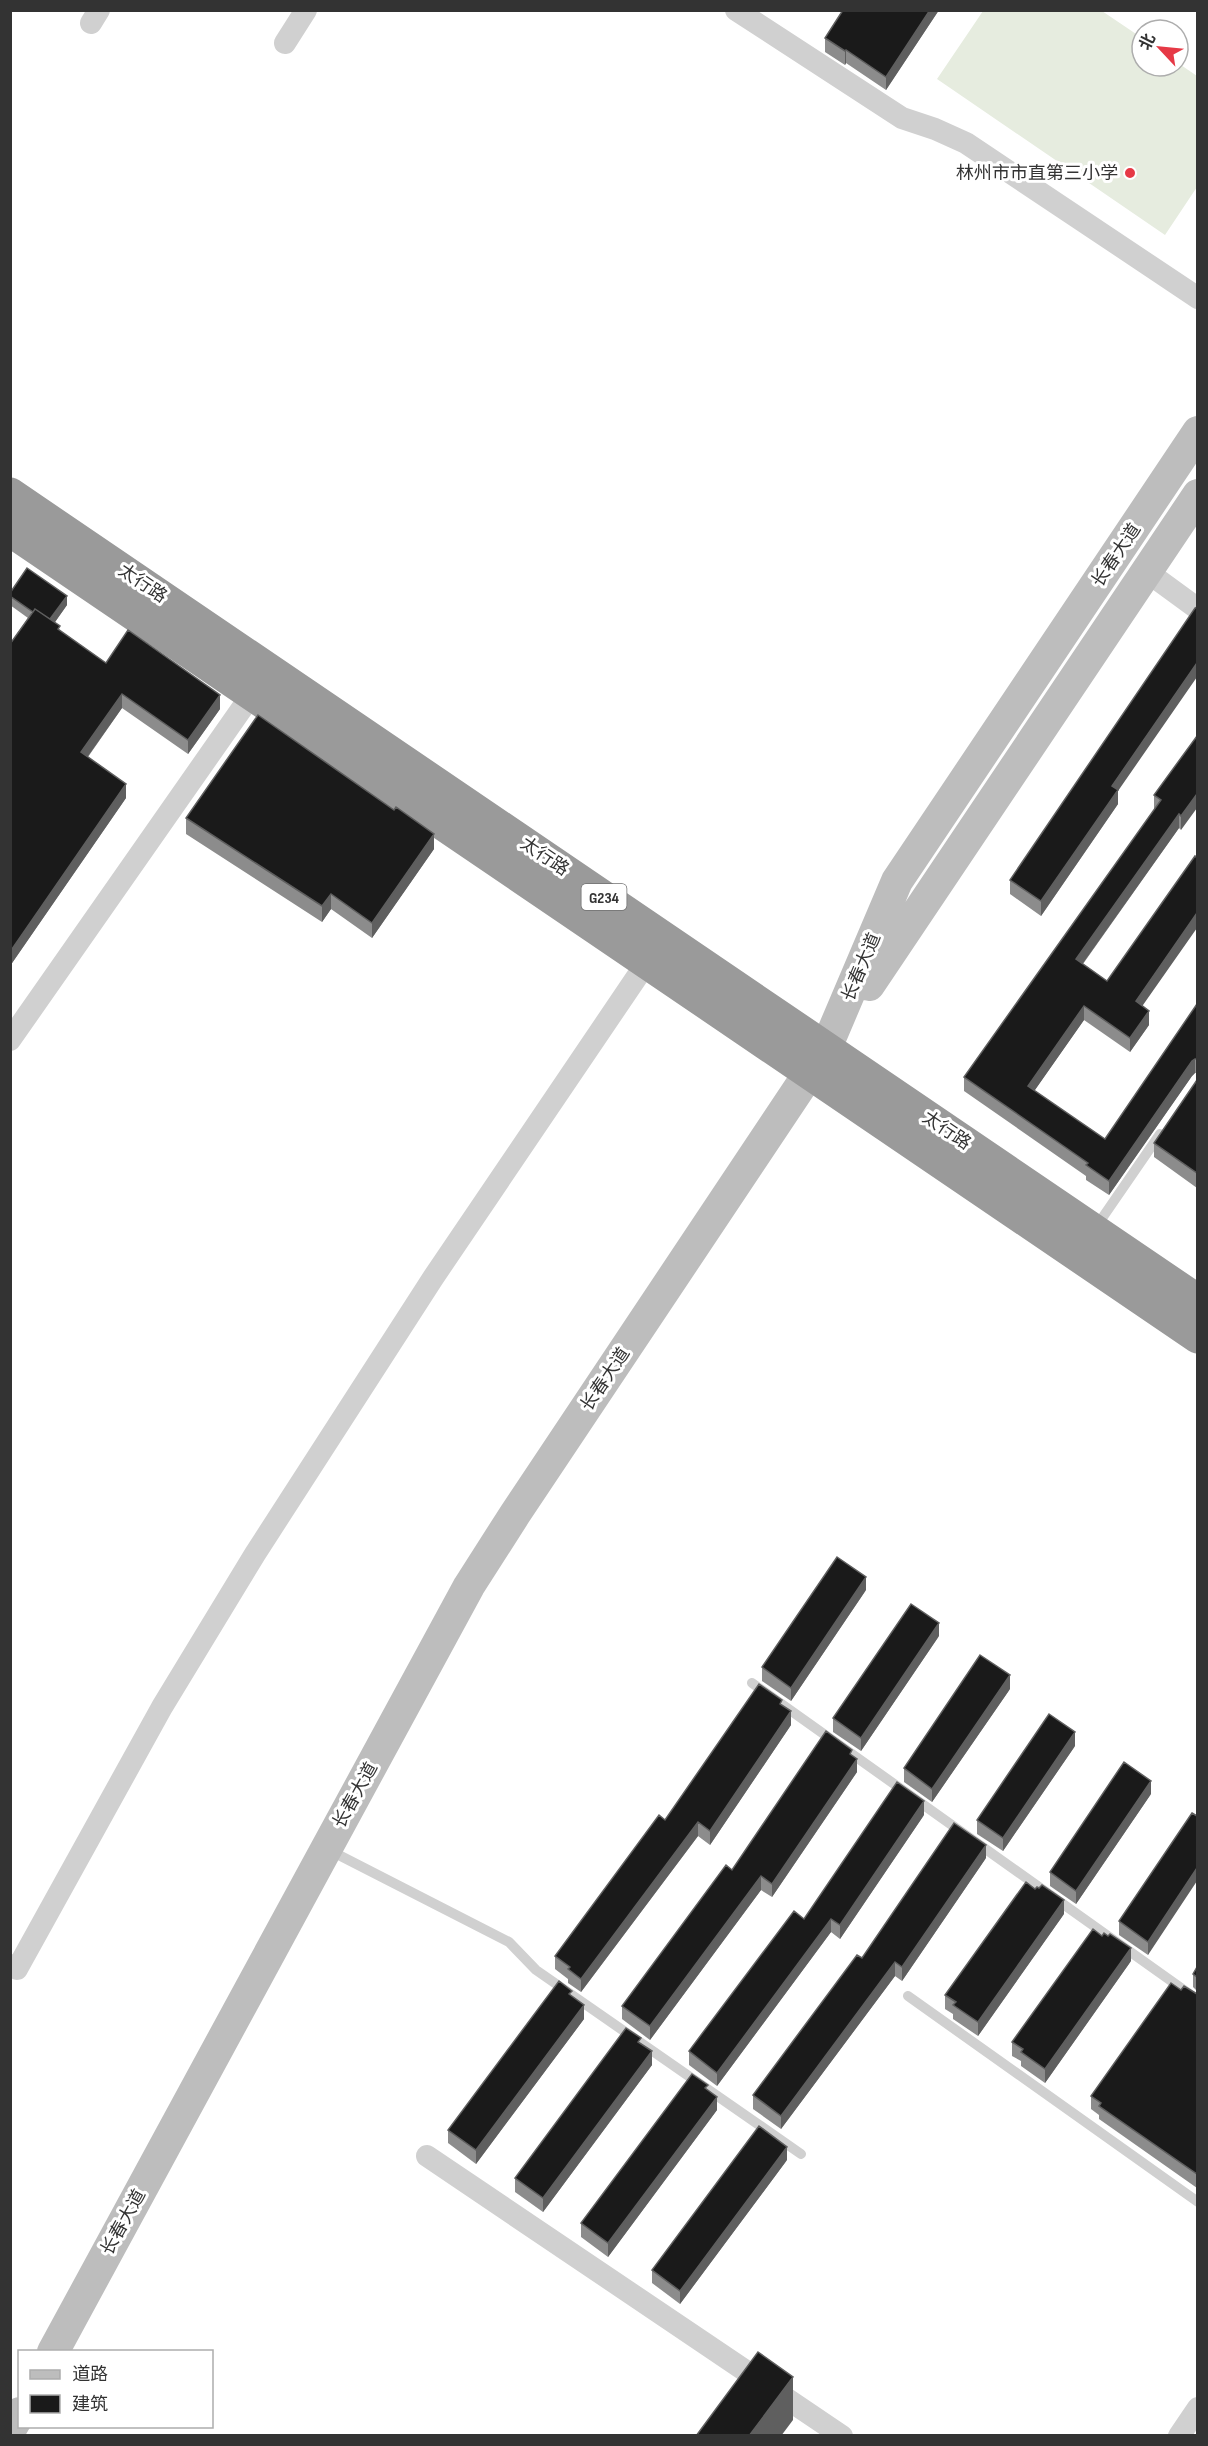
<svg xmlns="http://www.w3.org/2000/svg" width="1208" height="2446" font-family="'Sofia Sans Condensed','Noto Sans SC',sans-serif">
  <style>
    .garden { fill: #e6ecdf }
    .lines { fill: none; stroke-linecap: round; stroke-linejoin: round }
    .lane { stroke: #d0d0d0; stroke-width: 10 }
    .street { stroke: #d0d0d0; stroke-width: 22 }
    .secondary { stroke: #bdbdbd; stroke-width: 32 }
    .highway { stroke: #9a9a9a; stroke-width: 33 }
    .wall { fill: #8c8c8c }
    .shaded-wall { fill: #5f5f5f }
    .building { fill: #1a1a1a; stroke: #5f5f5f; stroke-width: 1.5 }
    .poi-dot { fill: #e63946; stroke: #fff; stroke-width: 2 }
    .labels { text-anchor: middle; stroke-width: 6; stroke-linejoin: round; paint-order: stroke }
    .shield { fill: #fff; stroke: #707070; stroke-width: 1.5 }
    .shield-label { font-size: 16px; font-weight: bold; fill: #333 }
    .poi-label { font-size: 18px; fill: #333; stroke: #fff; text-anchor: end }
    .street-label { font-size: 18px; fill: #333; stroke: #fff }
  </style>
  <rect width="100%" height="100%" fill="#fff"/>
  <path class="garden" d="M 983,11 L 1102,11 L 1142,38 L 1142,66 L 1178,66 L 1178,63 L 1197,76 L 1197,187 L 1165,235 L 937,79 Z"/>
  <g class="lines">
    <path class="lane" d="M 1096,1227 L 1160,1134
      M 752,1683 L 1198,2000
      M 329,1850 L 509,1942 L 536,1970 L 801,2154
      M 908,1996 L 1198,2202"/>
    <path class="street" d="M 736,10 L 902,118 L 935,129 L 966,143 L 1198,298
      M 91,23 L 99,10
      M 285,43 L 306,10
      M 1146,571 L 1198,609
      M 10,1040 L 252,694
      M 10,1965 L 17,1969 L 162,1707 L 255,1554 L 433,1278 L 647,962
      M 427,2156 L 842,2436
      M 1179,2436 L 1198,2408"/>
    <path class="secondary" d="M 869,985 L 1198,495
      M 53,2352 L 469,1586 L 515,1514 L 826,1048 L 897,881 L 1198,432
      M 10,2430 L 20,2413"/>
    <path class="highway" d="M 10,494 L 1198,1301
      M 10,530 L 1198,1337"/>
  </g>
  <path class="wall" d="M 843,10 L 939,10 L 886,90 L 846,63 L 845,65 L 825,52 L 825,38 Z
    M 10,593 L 67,605 L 55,622 L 60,631 L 106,663 L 220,709 L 188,754 L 122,708 L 88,757 L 126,798 L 10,966 L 10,644 L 28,618 L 10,605 Z
    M 1197,736 L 1181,830 L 1179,828 L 1083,964 L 1142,1006 L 1149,1025 L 1130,1052 L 1084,1020 L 1034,1091 L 1105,1139 L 1197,1004 L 1197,1073 L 1195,1073 L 1192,1076 L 1109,1195 L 1086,1180 L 1086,1176 L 964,1091 L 964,1077 L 1154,810 L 1154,795 Z
    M 1118,791 L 1118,804 L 1041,916 L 1010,894 L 1010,880 Z
    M 186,818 L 434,849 L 372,938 L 331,909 L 322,922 L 186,834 Z
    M 1197,1080 L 1197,1188 L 1154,1157 L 1154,1143 Z
    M 866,1590 L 791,1701 L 762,1681 L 762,1667 Z
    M 939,1636 L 861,1751 L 833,1732 L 833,1718 Z
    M 1010,1689 L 932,1802 L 904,1782 L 904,1768 Z
    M 782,1705 L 791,1725 L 710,1845 L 698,1836 L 581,1992 L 568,1983 L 568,1979 L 555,1969 L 555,1956 L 665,1820 Z
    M 1075,1746 L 1003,1851 L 977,1834 L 977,1820 Z
    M 852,1756 L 857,1772 L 772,1897 L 761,1890 L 650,2040 L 622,2019 L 622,2006 L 732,1870 Z
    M 1151,1794 L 1076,1904 L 1050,1886 L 1050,1872 Z
    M 1192,1813 L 1148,1955 L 1119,1935 L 1119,1921 Z
    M 924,1815 L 840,1939 L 831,1932 L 717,2086 L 689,2065 L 689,2051 L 804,1919 Z
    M 986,1858 L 902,1981 L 895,1976 L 781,2129 L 753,2109 L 753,2095 L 862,1958 Z
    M 1064,1914 L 978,2036 L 953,2019 L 953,2014 L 945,2009 L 945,1995 Z
    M 1131,1961 L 1045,2083 L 1021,2066 L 1021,2061 L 1012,2056 L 1012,2042 Z
    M 1197,1967 L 1197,1991 L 1193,1987 L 1193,1974 Z
    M 1181,1990 L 1197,1994 L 1197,2188 L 1099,2119 L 1099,2115 L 1091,2109 L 1091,2096 Z
    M 572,1996 L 584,2019 L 476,2164 L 448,2143 L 448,2130 Z
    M 641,2043 L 652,2065 L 543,2212 L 515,2192 L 515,2178 Z
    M 708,2090 L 717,2110 L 608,2257 L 581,2237 L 581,2223 Z
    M 787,2160 L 680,2304 L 652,2283 L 652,2270 Z"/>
  <path class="shaded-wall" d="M 930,10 L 939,10 L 886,90 L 886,77 Z
    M 846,50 L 846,63 L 845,65 L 845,51 Z
    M 67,596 L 67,605 L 48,632 L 48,623 Z
    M 1197,663 L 1197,677 L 1118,791 L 1118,804 L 1041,916 L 1041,901 L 1112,786 Z
    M 122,694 L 122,708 L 81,766 L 81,752 Z
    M 220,695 L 220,709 L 188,754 L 188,740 Z
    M 126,784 L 126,798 L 10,966 L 10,952 Z
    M 1197,794 L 1197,808 L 1181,830 L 1181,816 Z
    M 1179,814 L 1179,828 L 1076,973 L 1076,959 Z
    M 434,834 L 434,849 L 372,938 L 372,923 Z
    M 331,894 L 331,909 L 322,922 L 322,906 Z
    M 1197,913 L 1197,928 L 1136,1015 L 1136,1001 Z
    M 1084,1006 L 1084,1020 L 1028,1100 L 1028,1086 Z
    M 1149,1011 L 1149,1025 L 1130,1052 L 1130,1038 Z
    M 1195,1059 L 1195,1073 L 1192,1076 L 1109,1195 L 1109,1181 L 1192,1061 Z
    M 866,1577 L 866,1590 L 791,1701 L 791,1688 Z
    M 939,1623 L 939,1636 L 861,1751 L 861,1738 Z
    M 1010,1675 L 1010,1689 L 932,1802 L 932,1789 Z
    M 791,1711 L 791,1725 L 710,1845 L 710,1831 Z
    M 1075,1732 L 1075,1746 L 1003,1851 L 1003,1838 Z
    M 857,1759 L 857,1772 L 772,1897 L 772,1884 Z
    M 1151,1781 L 1151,1794 L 1076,1904 L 1076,1891 Z
    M 924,1801 L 924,1815 L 840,1939 L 840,1925 Z
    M 698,1822 L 698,1836 L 581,1992 L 581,1979 Z
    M 986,1845 L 986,1858 L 902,1981 L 902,1967 Z
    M 1197,1868 L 1197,1881 L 1148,1955 L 1148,1942 Z
    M 761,1876 L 761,1890 L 650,2040 L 650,2026 Z
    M 1064,1900 L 1064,1914 L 978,2036 L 978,2022 Z
    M 831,1919 L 831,1932 L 717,2086 L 717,2073 Z
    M 1131,1948 L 1131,1961 L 1045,2083 L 1045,2069 Z
    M 895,1962 L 895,1976 L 781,2129 L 781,2116 Z
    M 584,2005 L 584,2019 L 476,2164 L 476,2150 Z
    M 652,2051 L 652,2065 L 543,2212 L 543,2198 Z
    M 717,2097 L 717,2110 L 608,2257 L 608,2243 Z
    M 787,2147 L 787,2160 L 680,2304 L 680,2291 Z
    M 793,2377 L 793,2420 L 781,2436 L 749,2436 Z"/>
  <path class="building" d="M 843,10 L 930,10 L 886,77 L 846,50 L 845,51 L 825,38 Z
    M 27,568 L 67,596 L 50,619 L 35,609 L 33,612 L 10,596 L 10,593 Z
    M 1197,607 L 1197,663 L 1112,786 L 1118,790 L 1041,901 L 1010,880 L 1195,608 Z
    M 35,609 L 60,626 L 58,629 L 106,663 L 128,630 L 220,695 L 188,740 L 122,694 L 81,752 L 126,784 L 10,952 L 10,644 Z
    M 258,715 L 394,810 L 396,807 L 434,834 L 372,923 L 331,894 L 322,906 L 186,818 Z
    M 1197,736 L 1197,794 L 1181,816 L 1179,814 L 1076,959 L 1107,981 L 1195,856 L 1197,858 L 1197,913 L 1136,1001 L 1149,1011 L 1130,1038 L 1084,1006 L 1028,1086 L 1105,1139 L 1197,1004 L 1197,1059 L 1195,1059 L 1192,1061 L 1109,1181 L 1086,1165 L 1088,1163 L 964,1077 L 1161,800 L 1154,795 Z
    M 1197,1080 L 1197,1173 L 1154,1143 Z
    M 837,1557 L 866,1577 L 791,1688 L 762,1667 Z
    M 911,1604 L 939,1623 L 861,1738 L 833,1718 Z
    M 980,1655 L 1010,1675 L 932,1789 L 904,1768 Z
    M 759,1684 L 782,1700 L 780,1704 L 791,1711 L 710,1831 L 698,1822 L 581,1979 L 568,1969 L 570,1967 L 555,1956 L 659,1815 L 665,1820 Z
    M 1049,1714 L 1075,1732 L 1003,1838 L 977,1820 Z
    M 826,1731 L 852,1750 L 850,1754 L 857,1759 L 772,1884 L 761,1876 L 650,2026 L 622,2006 L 726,1865 L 732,1870 Z
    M 1124,1762 L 1151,1781 L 1076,1891 L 1050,1872 Z
    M 897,1782 L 924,1801 L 840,1925 L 831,1919 L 717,2073 L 689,2051 L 794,1911 L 804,1919 Z
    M 1192,1813 L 1197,1816 L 1197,1868 L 1148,1942 L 1119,1921 Z
    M 954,1823 L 986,1845 L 902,1967 L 895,1962 L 781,2116 L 753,2095 L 857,1955 L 862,1958 Z
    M 1026,1882 L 1035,1889 L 1037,1887 L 1039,1888 L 1042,1885 L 1064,1900 L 978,2022 L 953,2005 L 956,2002 L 945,1995 Z
    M 1093,1929 L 1102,1936 L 1104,1933 L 1108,1936 L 1110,1934 L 1131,1948 L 1045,2069 L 1021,2052 L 1023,2049 L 1012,2042 Z
    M 1197,1967 L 1197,1977 L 1193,1974 Z
    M 559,1981 L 572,1991 L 569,1994 L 584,2005 L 476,2150 L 448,2130 Z
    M 1171,1983 L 1181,1990 L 1184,1986 L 1197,1994 L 1197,2174 L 1099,2106 L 1101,2103 L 1091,2096 Z
    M 626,2028 L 641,2038 L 638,2042 L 652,2051 L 543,2198 L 515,2178 Z
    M 692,2074 L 708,2085 L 705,2088 L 717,2097 L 608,2243 L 581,2223 Z
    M 759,2126 L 787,2147 L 680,2291 L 652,2270 Z
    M 758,2352 L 793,2377 L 749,2436 L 696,2436 Z"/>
  <circle class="poi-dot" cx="1130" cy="173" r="6"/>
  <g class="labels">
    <rect class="shield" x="581.5" y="884" width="45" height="26" rx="4.5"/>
    <g class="shield-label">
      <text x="604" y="903">G234</text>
    </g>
    <g class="poi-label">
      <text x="1118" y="179">林州市市直第三小学</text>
    </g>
    <g class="street-label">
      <text transform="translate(1116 555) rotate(-56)" y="6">长春大道</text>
      <text transform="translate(143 583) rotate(34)" y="6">太行路</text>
      <text transform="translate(545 856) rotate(34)" y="6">太行路</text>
      <text transform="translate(861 967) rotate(-67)" y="6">长春大道</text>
      <text transform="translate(947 1130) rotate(34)" y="6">太行路</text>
      <text transform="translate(605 1379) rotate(-56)" y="6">长春大道</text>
      <text transform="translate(355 1795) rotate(-61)" y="6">长春大道</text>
      <text transform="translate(123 2222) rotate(-61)" y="6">长春大道</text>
    </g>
  </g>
  <rect width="1208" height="2446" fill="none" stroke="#333333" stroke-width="24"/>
  <rect x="18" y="2350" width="195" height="78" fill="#ffffff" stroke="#adadad" stroke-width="1.5"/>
  <rect x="30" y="2370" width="30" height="9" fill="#bdbdbd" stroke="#adadad" stroke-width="1.5"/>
  <text x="72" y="2380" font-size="18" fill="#333333">道路</text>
  <rect x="30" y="2395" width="30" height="18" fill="#1a1a1a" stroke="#adadad" stroke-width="1.5"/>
  <text x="72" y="2410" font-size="18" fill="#333333">建筑</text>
  <g transform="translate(1160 48) rotate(296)"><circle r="28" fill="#ffffff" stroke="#adadad" stroke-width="1.5"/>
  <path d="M0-4.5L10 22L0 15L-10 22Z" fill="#e63946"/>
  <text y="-9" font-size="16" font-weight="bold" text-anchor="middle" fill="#333333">北</text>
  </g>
</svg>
